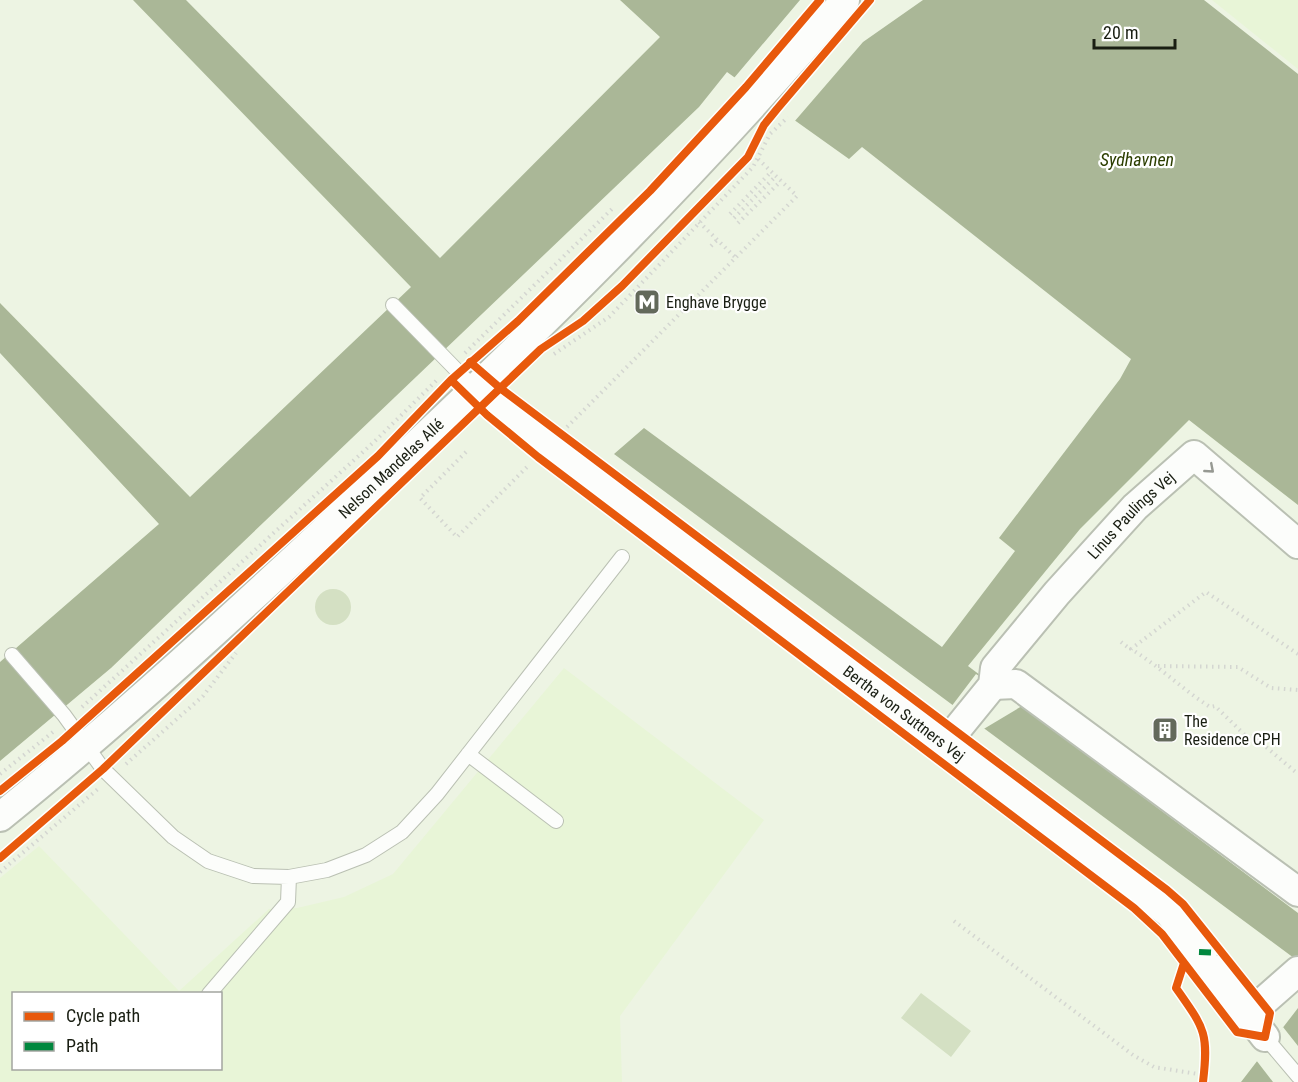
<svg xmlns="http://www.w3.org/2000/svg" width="1298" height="1082" font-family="'Roboto Condensed',sans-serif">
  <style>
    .built { fill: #e8f5d7; fill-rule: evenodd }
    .green { fill: #d4e0c3 }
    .water { fill: #aab797 }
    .pier { fill: #edf4e3 }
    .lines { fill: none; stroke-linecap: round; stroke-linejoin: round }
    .service-casing { stroke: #bac0b3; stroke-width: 16 }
    .minor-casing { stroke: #bac0b3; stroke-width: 32 }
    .path { stroke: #d4d6d1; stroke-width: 4; stroke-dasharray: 1.5 4.5; stroke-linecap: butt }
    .service { stroke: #fcfdfb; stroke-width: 14 }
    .minor { stroke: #fcfdfb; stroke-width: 28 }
    .quiet { stroke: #00873e; stroke-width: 6; stroke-dasharray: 12 6; stroke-linecap: butt }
    .cycleway-casing { stroke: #fff; stroke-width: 11 }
    .cycleway { stroke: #e8590c; stroke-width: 8 }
    .oneway { stroke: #969992 }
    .labels { text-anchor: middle; stroke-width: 4.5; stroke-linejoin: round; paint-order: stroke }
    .poi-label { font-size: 16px; fill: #191e12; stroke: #fff; text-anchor: start }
    .street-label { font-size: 16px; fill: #191e12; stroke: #fff }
    .water-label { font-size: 18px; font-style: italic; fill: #2c3e00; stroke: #fff }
  </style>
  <rect width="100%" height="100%" fill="#edf4e3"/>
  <path class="built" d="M 1212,0 L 1298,0 L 1298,69 Z
    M 564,668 L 764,820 L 620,1016 L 622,1082 L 0,1082 L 0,878 L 39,846 L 179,991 L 269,909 L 297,908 L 344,897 L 393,874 ZM 14,994 L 220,994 L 220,1068 L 14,1068 Z"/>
  <path class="green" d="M315 607a18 18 0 1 1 36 0a18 18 0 1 1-36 0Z
    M 921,993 L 971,1031 L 951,1057 L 901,1018 Z"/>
  <path class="water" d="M 133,0 L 186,0 L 440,258 L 660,37 L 620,0 L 1204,0 L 1298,74 L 1298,505 L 1189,420 L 1080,529 L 968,666 L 1298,913 L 1298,961 L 614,454 L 644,428 L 942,647 L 1015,551 L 999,538 L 1120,379 L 1131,359 L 862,147 L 849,159 L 727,72 L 699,107 L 111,668 L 0,761 L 0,662 L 159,524 L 0,353 L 0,303 L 190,497 L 411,287 Z
    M 1298,1008 L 1298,1082 L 1241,1082 Z"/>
  <path class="pier" d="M 800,0 L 923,0 L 863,42 L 794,122 L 734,78 Z
    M 976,674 L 1022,706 L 982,730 L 951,707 Z
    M 1283,1027 L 1298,1046 L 1298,1082 L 1273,1082 L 1256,1060 Z"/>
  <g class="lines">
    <g class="service-casing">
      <path id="service" d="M 393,305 L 475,389
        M 12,655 L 64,715 L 103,769 L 173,837 L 208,861 L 253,876 L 289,877 L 327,870 L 366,855 L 402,832 L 437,794 L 622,557
        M 468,754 L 556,821
        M 209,994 L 288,902 L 289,877
        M 1265,1037 L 1298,1076"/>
    </g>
    <g class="minor-casing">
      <g id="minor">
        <path id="s1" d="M 475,389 L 1169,913 L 1265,1037"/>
        <path d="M 993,685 L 1016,684 L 1298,892"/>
        <path id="s2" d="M 945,744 L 993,685 L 995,668 L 1057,593 L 1135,507 L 1194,455 L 1298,544"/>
        <path id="s3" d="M 0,817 C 124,717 242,608 358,499 C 530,339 693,179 845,0"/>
        <path d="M 1248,1015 L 1298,971"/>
      </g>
    </g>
    <path class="path" d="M 730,214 L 771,172
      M 734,218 L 776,176
      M 699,222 L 736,258
      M 738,223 L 781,181
      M 711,246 L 717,240
      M 465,353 L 614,207
      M 554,354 L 609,317 L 753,167 L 770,134 L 788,117
      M 567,427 L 797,196 L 758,159
      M 466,452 L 420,498 L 457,537 L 530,464
      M 1121,642 L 1130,649
      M 1298,654 L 1206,592 L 1131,649 C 1159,666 1182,689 1210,707 L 1215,706 L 1249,739 L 1253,736 L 1298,774
      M 1158,666 L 1238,667 L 1271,688 L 1298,690
      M 82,707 L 375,441 L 438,379
      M 126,764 L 203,696 L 236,653
      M 0,774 L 53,732
      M 0,872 L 98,789
      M 954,921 L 1133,1055 L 1154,1067 L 1204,1075"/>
    <use href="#service" class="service"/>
    <use href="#minor" class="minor"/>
    <path class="quiet" d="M 1199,952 L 1222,953"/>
    <g class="cycleway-casing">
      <path id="cycleway" d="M 451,380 L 487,415 L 538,457 L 1134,908 L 1162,934 L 1237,1032 L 1265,1037 L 1270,1013 L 1183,904 L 1167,890 L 500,388 L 470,362
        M 0,791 L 62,741 L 378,456 L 451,380 L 518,321 L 650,191 L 746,87 L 820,0
        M 0,858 L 103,769 L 541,349 L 583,321 L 622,286 L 748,157 L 764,125 L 777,109 L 870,0
        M 1184,963 L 1176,988 C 1204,1028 1209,1032 1203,1082"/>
    </g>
    <use href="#cycleway" class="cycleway"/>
  </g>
  <defs><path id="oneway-chevron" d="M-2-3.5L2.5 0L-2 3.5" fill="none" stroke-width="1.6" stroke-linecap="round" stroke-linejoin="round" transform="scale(1.5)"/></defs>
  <use class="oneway" href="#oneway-chevron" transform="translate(1210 469) rotate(41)"/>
  <defs>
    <g id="metro-square" transform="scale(1.35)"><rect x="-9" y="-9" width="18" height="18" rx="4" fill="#63695b" stroke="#fff"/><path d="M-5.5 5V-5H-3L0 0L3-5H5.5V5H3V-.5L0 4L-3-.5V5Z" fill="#fff"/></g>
    <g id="building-square" transform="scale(1.35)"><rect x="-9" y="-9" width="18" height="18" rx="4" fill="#63695b" stroke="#fff"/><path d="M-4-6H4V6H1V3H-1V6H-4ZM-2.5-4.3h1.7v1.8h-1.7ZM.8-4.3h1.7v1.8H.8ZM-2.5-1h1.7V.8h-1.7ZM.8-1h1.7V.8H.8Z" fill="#fff"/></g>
  </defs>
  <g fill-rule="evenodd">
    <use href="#metro-square" x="647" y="302"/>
    <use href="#building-square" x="1165" y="730"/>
  </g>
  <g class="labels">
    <g class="poi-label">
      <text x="666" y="308">Enghave Brygge</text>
      <text x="1184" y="727">The<tspan x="1184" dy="18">Residence CPH</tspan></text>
    </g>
    <g class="street-label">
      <text dy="6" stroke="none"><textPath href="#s3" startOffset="524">Nelson Mandelas Allé</textPath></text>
      <text dy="6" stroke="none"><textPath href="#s2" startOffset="298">Linus Paulings Vej</textPath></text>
      <text dy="6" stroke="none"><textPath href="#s1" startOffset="538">Bertha von Suttners Vej</textPath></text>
    </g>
    <g class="water-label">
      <text x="1137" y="166">Sydhavnen</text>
    </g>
  </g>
  <rect x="12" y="992" width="210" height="78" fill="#ffffff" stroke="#a3a5a0" stroke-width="1.5"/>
  <rect x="24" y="1012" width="30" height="9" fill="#e8590c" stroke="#a3a5a0" stroke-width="1.5"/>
  <text x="66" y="1022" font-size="18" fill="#191e12">Cycle path</text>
  <rect x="24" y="1042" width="30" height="9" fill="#00873e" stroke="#a3a5a0" stroke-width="1.5"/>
  <text x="66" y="1052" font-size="18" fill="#191e12">Path</text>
  <path d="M1094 39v9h81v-9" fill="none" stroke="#191e12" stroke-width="3"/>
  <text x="1103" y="39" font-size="18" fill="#191e12" stroke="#ffffff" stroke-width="4.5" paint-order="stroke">20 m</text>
</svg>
